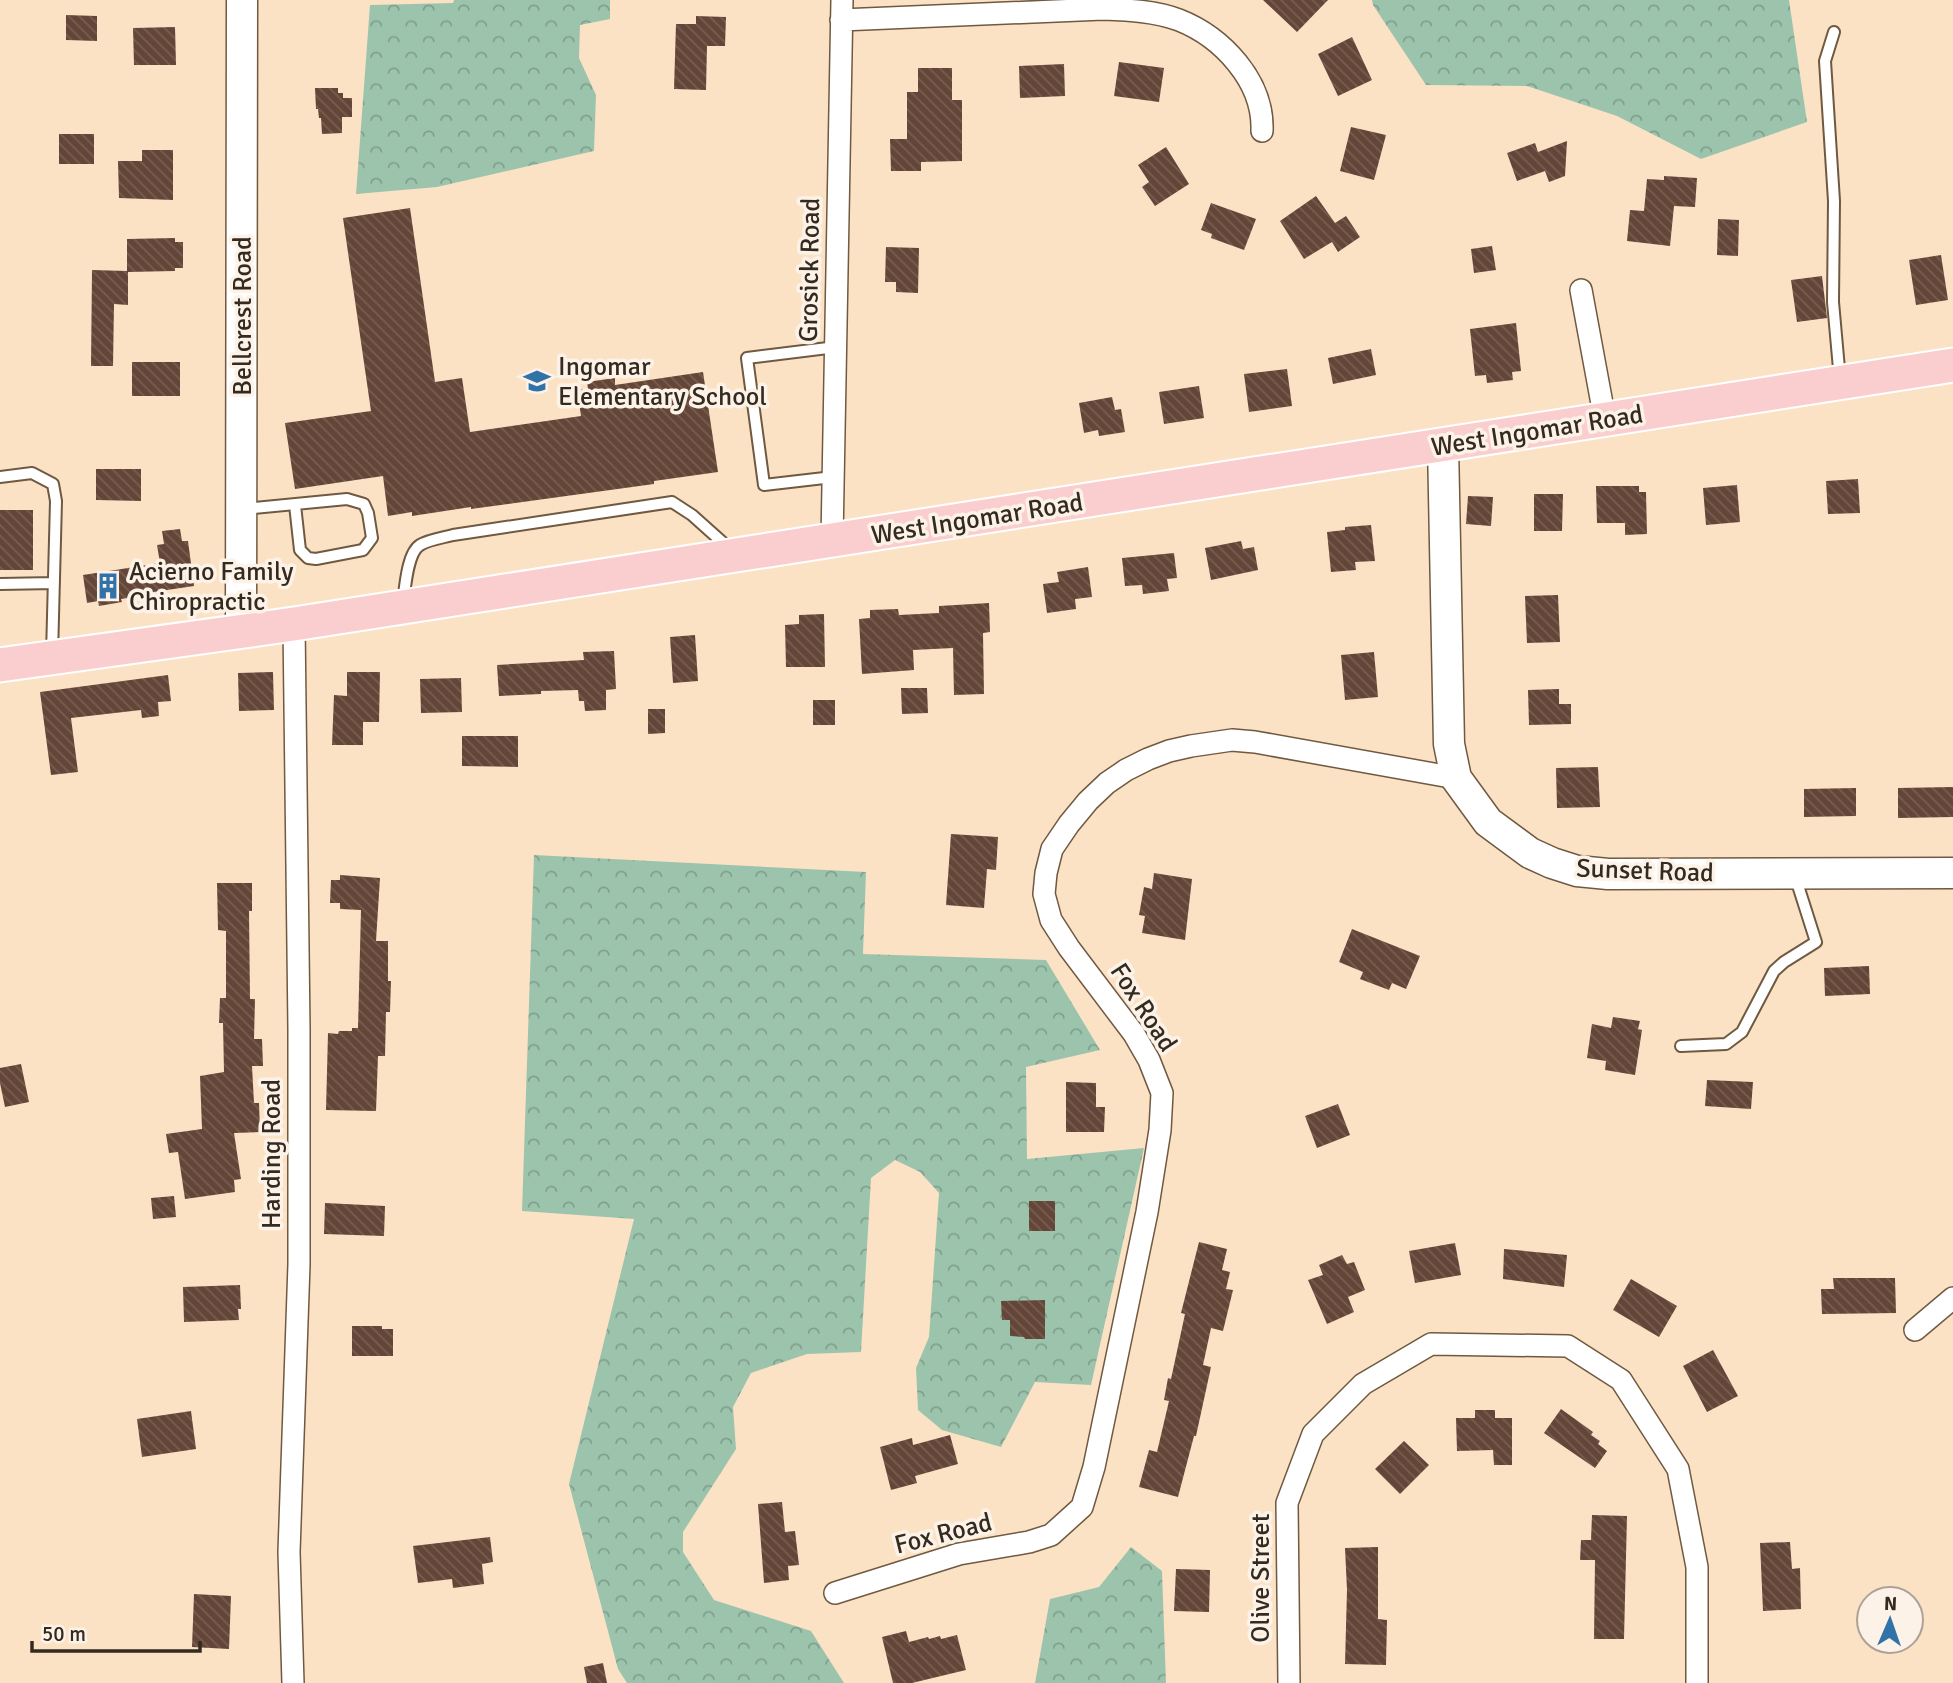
<svg xmlns="http://www.w3.org/2000/svg" width="1953" height="1683" font-family="Signika,sans-serif">
  <style>
    .forest { fill: url(#forest-crowns) }
    .building { fill: url(#building-back-hatch) }
    .lines { fill: none; stroke-linecap: round; stroke-linejoin: round }
    .lane-casing { stroke: #6f5940; stroke-width: 14 }
    .street-casing { stroke: #6f5940; stroke-width: 24 }
    .secondary-casing { stroke: #6f5940; stroke-width: 33 }
    .primary-casing { stroke: #fff; stroke-width: 37 }
    .lane { stroke: #fff; stroke-width: 10 }
    .street { stroke: #fff; stroke-width: 21 }
    .secondary { stroke: #fff; stroke-width: 30 }
    .primary { stroke: #facece; stroke-width: 33 }
    .labels { text-anchor: middle; stroke-width: 7; stroke-linejoin: round; paint-order: stroke }
    .street-label { font-size: 26px; fill: #342b20; stroke: #fdf2e7 }
    .poi-label { font-size: 26px; fill: #342b20; stroke: #fdf2e7; text-anchor: start }
  </style>
  <defs>
    <pattern id="forest-crowns" width="20" height="18" patternUnits="userSpaceOnUse" patternTransform="scale(1.75)"><rect width="20" height="18" fill="#9cc4ad"/><path d="M2 6a3 3 0 1 1 6 0M12 15a3 3 0 1 1 6 0" fill="none" stroke="#809f8c"/></pattern>
    <pattern id="building-back-hatch" width="6" height="6" patternUnits="userSpaceOnUse" patternTransform="scale(1.75)"><rect width="6" height="6" fill="#644638"/><path d="M-1 5l2 2M0 0l6 6M5-1l2 2" fill="none" stroke="#775e52"/></pattern>
  </defs>
  <rect width="100%" height="100%" fill="#fce2c5"/>
  <path class="forest" d="M 454,0 L 610,0 L 610,19 L 580,25 L 579,58 L 596,95 L 594,151 L 437,187 L 356,194 L 370,5 L 453,3 Z
    M 1372,0 L 1789,0 L 1807,122 L 1701,159 L 1617,116 L 1527,86 L 1426,85 L 1373,5 Z
    M 534,855 L 866,872 L 863,954 L 1046,960 L 1100,1050 L 1026,1067 L 1027,1159 L 1144,1148 L 1091,1385 L 1035,1382 L 1001,1447 L 942,1430 L 918,1410 L 916,1368 L 929,1337 L 939,1193 L 920,1172 L 895,1160 L 871,1178 L 861,1352 L 807,1354 L 751,1373 L 733,1407 L 736,1449 L 683,1532 L 683,1552 L 714,1600 L 811,1631 L 844,1683 L 627,1683 L 618,1669 L 569,1484 L 634,1219 L 522,1211 Z
    M 1131,1547 L 1162,1571 L 1166,1683 L 1035,1683 L 1050,1599 L 1099,1587 Z"/>
  <path class="building" d="M 1263,0 L 1328,0 L 1297,32 Z
    M 66,15 L 97,16 L 97,41 L 66,40 Z
    M 696,16 L 726,17 L 725,46 L 707,46 L 706,90 L 674,89 L 676,24 L 696,24 Z
    M 175,27 L 176,65 L 134,65 L 133,28 Z
    M 1352,37 L 1372,80 L 1338,96 L 1318,54 Z
    M 1119,62 L 1164,68 L 1159,102 L 1114,96 Z
    M 1064,64 L 1065,96 L 1020,98 L 1019,66 Z
    M 918,68 L 952,68 L 952,100 L 962,100 L 962,161 L 921,162 L 921,171 L 891,171 L 890,139 L 907,139 L 907,92 L 918,92 Z
    M 315,88 L 338,88 L 338,93 L 343,93 L 343,98 L 352,98 L 352,117 L 342,117 L 342,133 L 322,134 L 321,118 L 319,118 L 318,109 L 316,109 Z
    M 1351,127 L 1386,135 L 1374,180 L 1340,171 Z
    M 59,134 L 94,134 L 94,164 L 59,164 Z
    M 1567,141 L 1565,176 L 1549,182 L 1545,171 L 1517,181 L 1507,153 L 1535,143 L 1538,152 Z
    M 1166,147 L 1189,184 L 1155,206 L 1142,187 L 1149,182 L 1138,165 Z
    M 142,150 L 173,150 L 173,200 L 119,198 L 118,161 L 142,161 Z
    M 1664,176 L 1697,178 L 1695,207 L 1674,206 L 1670,246 L 1627,241 L 1630,210 L 1644,211 L 1647,179 L 1664,180 Z
    M 1316,196 L 1335,223 L 1346,216 L 1360,237 L 1338,252 L 1332,242 L 1304,259 L 1280,221 Z
    M 1211,203 L 1256,219 L 1244,250 L 1211,238 L 1212,234 L 1201,230 Z
    M 410,208 L 435,382 L 462,378 L 470,432 L 581,416 L 577,390 L 588,389 L 587,382 L 615,378 L 615,385 L 703,372 L 718,472 L 654,481 L 654,484 L 471,509 L 471,507 L 412,516 L 412,512 L 388,516 L 383,476 L 295,489 L 285,423 L 371,411 L 343,218 Z
    M 1718,219 L 1739,220 L 1738,256 L 1717,255 Z
    M 175,238 L 175,242 L 183,242 L 183,268 L 175,268 L 175,271 L 128,272 L 128,305 L 114,304 L 113,366 L 91,366 L 92,270 L 127,271 L 127,239 Z
    M 1492,246 L 1496,270 L 1474,273 L 1471,249 Z
    M 886,247 L 919,248 L 918,293 L 896,292 L 896,282 L 885,282 Z
    M 1941,255 L 1948,300 L 1916,305 L 1909,260 Z
    M 1822,276 L 1827,318 L 1797,322 L 1791,280 Z
    M 1516,323 L 1521,371 L 1512,372 L 1513,380 L 1487,383 L 1486,375 L 1475,376 L 1470,329 Z
    M 1371,349 L 1376,375 L 1333,384 L 1328,358 Z
    M 132,362 L 180,362 L 180,396 L 132,396 Z
    M 1287,369 L 1292,406 L 1249,412 L 1244,374 Z
    M 1199,386 L 1204,418 L 1164,424 L 1159,392 Z
    M 1112,397 L 1115,410 L 1121,409 L 1125,432 L 1099,436 L 1098,430 L 1084,433 L 1079,403 Z
    M 96,469 L 141,469 L 141,501 L 96,500 Z
    M 1858,479 L 1860,513 L 1828,514 L 1826,481 Z
    M 1737,485 L 1740,522 L 1706,525 L 1703,488 Z
    M 1596,486 L 1639,486 L 1639,492 L 1646,492 L 1647,534 L 1625,535 L 1625,523 L 1597,523 Z
    M 1534,494 L 1563,494 L 1562,531 L 1534,531 Z
    M 1468,496 L 1493,497 L 1491,526 L 1466,524 Z
    M 0,510 L 33,510 L 33,570 L 0,570 Z
    M 1371,525 L 1375,561 L 1355,562 L 1356,570 L 1331,572 L 1327,532 L 1345,530 L 1345,527 Z
    M 180,529 L 182,541 L 188,541 L 194,586 L 133,595 L 134,597 L 121,599 L 122,602 L 99,606 L 98,601 L 87,603 L 83,575 L 160,563 L 157,545 L 164,544 L 162,531 Z
    M 1241,541 L 1243,549 L 1254,547 L 1258,570 L 1211,580 L 1205,548 Z
    M 1174,553 L 1177,578 L 1167,579 L 1169,591 L 1143,594 L 1142,585 L 1125,586 L 1122,558 Z
    M 1088,567 L 1092,597 L 1075,599 L 1076,609 L 1047,613 L 1043,584 L 1059,582 L 1057,572 Z
    M 1558,595 L 1560,642 L 1527,643 L 1525,596 Z
    M 989,603 L 990,632 L 983,633 L 984,694 L 954,695 L 953,648 L 913,650 L 914,670 L 862,674 L 859,619 L 870,618 L 870,610 L 898,609 L 899,615 L 939,613 L 939,606 Z
    M 824,614 L 825,667 L 786,667 L 785,625 L 799,624 L 799,615 Z
    M 695,635 L 698,681 L 673,683 L 670,637 Z
    M 614,651 L 616,689 L 606,690 L 606,710 L 585,711 L 584,701 L 579,701 L 578,690 L 541,691 L 541,694 L 499,696 L 497,665 L 584,660 L 583,652 Z
    M 1374,652 L 1378,697 L 1345,700 L 1341,655 Z
    M 273,672 L 274,710 L 239,711 L 238,673 Z
    M 347,672 L 380,672 L 379,722 L 363,722 L 363,745 L 332,745 L 334,695 L 347,696 Z
    M 168,675 L 171,701 L 158,702 L 159,716 L 142,718 L 141,710 L 71,718 L 78,772 L 51,775 L 40,692 Z
    M 461,678 L 462,712 L 421,713 L 420,679 Z
    M 901,688 L 927,688 L 928,713 L 902,714 Z
    M 1559,689 L 1559,704 L 1571,704 L 1571,724 L 1529,725 L 1528,690 Z
    M 813,700 L 835,700 L 835,725 L 813,725 Z
    M 648,709 L 665,709 L 665,733 L 648,734 Z
    M 462,736 L 518,736 L 518,767 L 462,766 Z
    M 1598,767 L 1600,807 L 1557,808 L 1556,768 Z
    M 1953,787 L 1953,817 L 1898,818 L 1898,788 Z
    M 1856,788 L 1856,816 L 1804,817 L 1804,789 Z
    M 951,834 L 998,837 L 996,870 L 987,869 L 984,908 L 946,905 Z
    M 1154,873 L 1192,879 L 1185,940 L 1142,933 L 1145,916 L 1139,915 L 1144,887 L 1152,889 Z
    M 340,875 L 380,878 L 376,941 L 388,941 L 388,981 L 391,981 L 390,1012 L 386,1012 L 385,1056 L 378,1056 L 376,1111 L 326,1110 L 328,1033 L 338,1034 L 339,1031 L 352,1031 L 352,1028 L 358,1028 L 361,910 L 340,909 L 340,903 L 330,903 L 331,880 L 340,880 Z
    M 217,883 L 252,883 L 252,911 L 249,911 L 250,999 L 255,999 L 254,1039 L 262,1039 L 263,1066 L 252,1066 L 254,1103 L 259,1103 L 260,1132 L 234,1133 L 241,1179 L 234,1180 L 235,1192 L 185,1199 L 178,1152 L 169,1153 L 166,1134 L 202,1129 L 200,1076 L 224,1072 L 223,1023 L 219,1023 L 220,998 L 226,998 L 226,931 L 218,930 Z
    M 1352,929 L 1420,956 L 1406,989 L 1392,983 L 1389,990 L 1360,979 L 1363,972 L 1339,962 Z
    M 1869,966 L 1870,994 L 1825,996 L 1824,968 Z
    M 1613,1017 L 1640,1021 L 1638,1029 L 1642,1030 L 1635,1075 L 1605,1070 L 1606,1061 L 1587,1058 L 1592,1024 L 1611,1028 Z
    M 21,1064 L 29,1102 L 5,1107 L 0,1083 L 0,1068 Z
    M 1707,1080 L 1753,1082 L 1751,1109 L 1705,1106 Z
    M 1066,1082 L 1096,1083 L 1096,1107 L 1105,1107 L 1104,1132 L 1066,1132 Z
    M 1338,1104 L 1350,1135 L 1317,1148 L 1305,1116 Z
    M 174,1196 L 176,1217 L 153,1219 L 151,1198 Z
    M 1029,1201 L 1055,1201 L 1055,1231 L 1029,1231 Z
    M 325,1203 L 385,1206 L 384,1236 L 324,1234 Z
    M 1199,1242 L 1227,1249 L 1222,1270 L 1230,1272 L 1226,1289 L 1233,1290 L 1223,1331 L 1211,1328 L 1203,1365 L 1211,1367 L 1196,1436 L 1194,1436 L 1178,1497 L 1139,1487 L 1149,1450 L 1157,1452 L 1169,1401 L 1164,1400 L 1168,1378 L 1171,1379 L 1185,1314 L 1181,1313 Z
    M 1455,1243 L 1461,1275 L 1415,1283 L 1409,1251 Z
    M 1504,1249 L 1567,1255 L 1564,1287 L 1503,1279 Z
    M 1342,1255 L 1347,1264 L 1354,1262 L 1365,1290 L 1348,1297 L 1354,1312 L 1327,1324 L 1308,1280 L 1323,1275 L 1319,1265 Z
    M 1833,1278 L 1895,1278 L 1896,1313 L 1822,1314 L 1821,1289 L 1834,1289 Z
    M 1631,1279 L 1677,1306 L 1659,1337 L 1613,1310 Z
    M 240,1285 L 241,1309 L 238,1309 L 239,1320 L 184,1322 L 183,1287 Z
    M 1045,1300 L 1045,1339 L 1025,1339 L 1024,1337 L 1010,1336 L 1010,1320 L 1002,1320 L 1001,1301 Z
    M 352,1326 L 382,1326 L 382,1329 L 393,1329 L 393,1356 L 352,1356 Z
    M 1713,1350 L 1738,1396 L 1707,1412 L 1683,1366 Z
    M 1561,1409 L 1593,1432 L 1591,1435 L 1600,1441 L 1598,1444 L 1607,1451 L 1595,1468 L 1544,1433 Z
    M 1475,1410 L 1495,1410 L 1495,1418 L 1512,1418 L 1512,1465 L 1494,1465 L 1493,1450 L 1457,1451 L 1456,1418 L 1475,1418 Z
    M 191,1411 L 196,1449 L 142,1457 L 137,1419 Z
    M 950,1435 L 958,1464 L 915,1476 L 917,1483 L 891,1490 L 880,1447 L 912,1438 L 913,1445 Z
    M 1404,1441 L 1429,1465 L 1400,1494 L 1375,1469 Z
    M 782,1502 L 785,1532 L 795,1531 L 799,1565 L 788,1566 L 789,1580 L 764,1583 L 758,1504 Z
    M 1592,1515 L 1627,1516 L 1624,1639 L 1594,1639 L 1595,1560 L 1580,1560 L 1581,1540 L 1591,1540 Z
    M 490,1537 L 493,1562 L 482,1564 L 484,1584 L 453,1588 L 452,1579 L 418,1583 L 413,1546 Z
    M 1790,1542 L 1792,1569 L 1800,1568 L 1801,1609 L 1763,1611 L 1760,1543 Z
    M 1378,1547 L 1378,1619 L 1387,1620 L 1386,1665 L 1345,1664 L 1347,1590 L 1345,1548 Z
    M 1176,1569 L 1210,1570 L 1209,1612 L 1174,1611 Z
    M 194,1594 L 231,1596 L 229,1649 L 192,1647 Z
    M 906,1631 L 909,1642 L 928,1637 L 929,1639 L 940,1636 L 941,1639 L 957,1635 L 966,1670 L 912,1683 L 893,1683 L 882,1637 Z
    M 603,1663 L 607,1683 L 587,1683 L 584,1667 Z"/>
  <g class="lines">
    <g class="lane-casing">
      <path id="lane" d="M 1834,32 L 1825,61 L 1834,201 L 1833,302 L 1840,380
        M 0,477 L 32,473 L 53,484 L 56,501 L 52,655
        M 833,477 L 764,485 L 747,358 L 836,347
        M 244,509 L 347,499 L 364,504 L 368,513 L 372,538 L 363,550 L 316,559 L 308,558 L 300,550 L 295,505
        M 0,584 L 54,583
        M 403,603 C 405,589 407,553 420,545 C 430,539 442,538 453,535 L 672,502 L 692,515 L 730,549
        M 1681,1046 L 1726,1044 L 1742,1032 L 1774,971 L 1784,962 L 1816,942 L 1795,876"/>
    </g>
    <g class="street-casing">
      <path id="street" d="M 841,20 L 1103,9 C 1129,10 1155,11 1179,20 C 1222,37 1264,81 1262,131
        M 1581,290 L 1605,420
        M 832,540 L 842,0
        M 1915,1330 L 1953,1298
        M 835,1593 L 959,1554 L 1029,1542 L 1051,1535 L 1082,1507 L 1094,1467 L 1147,1212 L 1160,1130 L 1162,1093 L 1149,1060 L 1134,1034 L 1069,948 L 1051,920 L 1044,894 L 1046,873 L 1052,849 L 1069,824 L 1088,801 L 1107,783 L 1126,770 L 1148,759 L 1169,751 L 1191,746 L 1232,740 L 1255,742 L 1456,778
        M 293,1683 L 289,1552 L 299,1264 L 299,1029 L 294,624
        M 1289,1683 L 1287,1503 L 1313,1434 L 1363,1384 L 1431,1344 L 1568,1346 L 1621,1380 L 1678,1469 L 1697,1567 L 1697,1683"/>
    </g>
    <g class="secondary-casing">
      <path id="secondary" d="M 1443,444 L 1449,744 L 1456,778 L 1488,822 L 1530,853 L 1552,863 L 1577,871 L 1608,874 L 1953,873
        M 241,632 L 242,0"/>
    </g>
    <g class="primary-casing">
      <path id="primary" d="M 0,665 L 294,624 L 1953,365"/>
    </g>
    <use href="#lane" class="lane"/>
    <use href="#street" class="street"/>
    <use href="#secondary" class="secondary"/>
    <use href="#primary" class="primary"/>
  </g>
  <defs>
    <g id="school-bare" transform="scale(2.1)"><path d="M0-5L7-2L0 1L-7-2ZM-4 1L0 2.5L4 1V4Q0 6-4 4Z" fill="#3173a9" stroke="#fdf2e7" stroke-width="2.5" paint-order="stroke"/></g>
    <g id="building-bare" transform="scale(2.1)"><path d="M-4-6H4V6H1V3H-1V6H-4ZM-2.5-4.3h1.7v1.8h-1.7ZM.8-4.3h1.7v1.8H.8ZM-2.5-1h1.7V.8h-1.7ZM.8-1h1.7V.8H.8Z" fill="#3173a9" stroke="#fdf2e7" stroke-width="2.5" paint-order="stroke"/></g>
  </defs>
  <g fill-rule="evenodd">
    <use href="#school-bare" x="537" y="381"/>
    <use href="#building-bare" x="108" y="586"/>
  </g>
  <g class="labels">
    <g class="street-label">
      <text transform="translate(809 270) rotate(-89)" y="9">Grosick Road</text>
      <text transform="translate(242 316) rotate(-90)" y="9">Bellcrest Road</text>
      <text transform="translate(1537 430) rotate(-9)" y="9">West Ingomar Road</text>
      <text transform="translate(977 518) rotate(-9)" y="9">West Ingomar Road</text>
      <text transform="translate(1645 870) rotate(2)" y="9">Sunset Road</text>
      <text transform="translate(1144 1007) rotate(57)" y="9">Fox Road</text>
      <text transform="translate(271 1154) rotate(-90)" y="9">Harding Road</text>
      <text transform="translate(943 1533) rotate(-14)" y="9">Fox Road</text>
      <text transform="translate(1260 1578) rotate(-90)" y="9">Olive Street</text>
    </g>
    <g class="poi-label">
      <text x="558" y="375">Ingomar<tspan x="558" dy="30">Elementary School</tspan></text>
      <text x="129" y="580">Acierno Family<tspan x="129" dy="30">Chiropractic</tspan></text>
    </g>
  </g>
  <g transform="translate(1890 1620) rotate(2)"><circle r="33" fill="#fdf2e7" stroke="#ada297" stroke-width="2"/>
  <path d="M0-5L12 26L0 18L-12 26Z" fill="#3173a9"/>
  <text y="-10" font-size="19" font-weight="bold" text-anchor="middle" fill="#342b20">N</text>
  </g>
  <path d="M32 1641v10h168v-10" fill="none" stroke="#342b20" stroke-width="3.5"/>
  <text x="42" y="1641" font-size="21" fill="#342b20" stroke="#fdf2e7" stroke-width="5" paint-order="stroke">50 m</text>
</svg>
